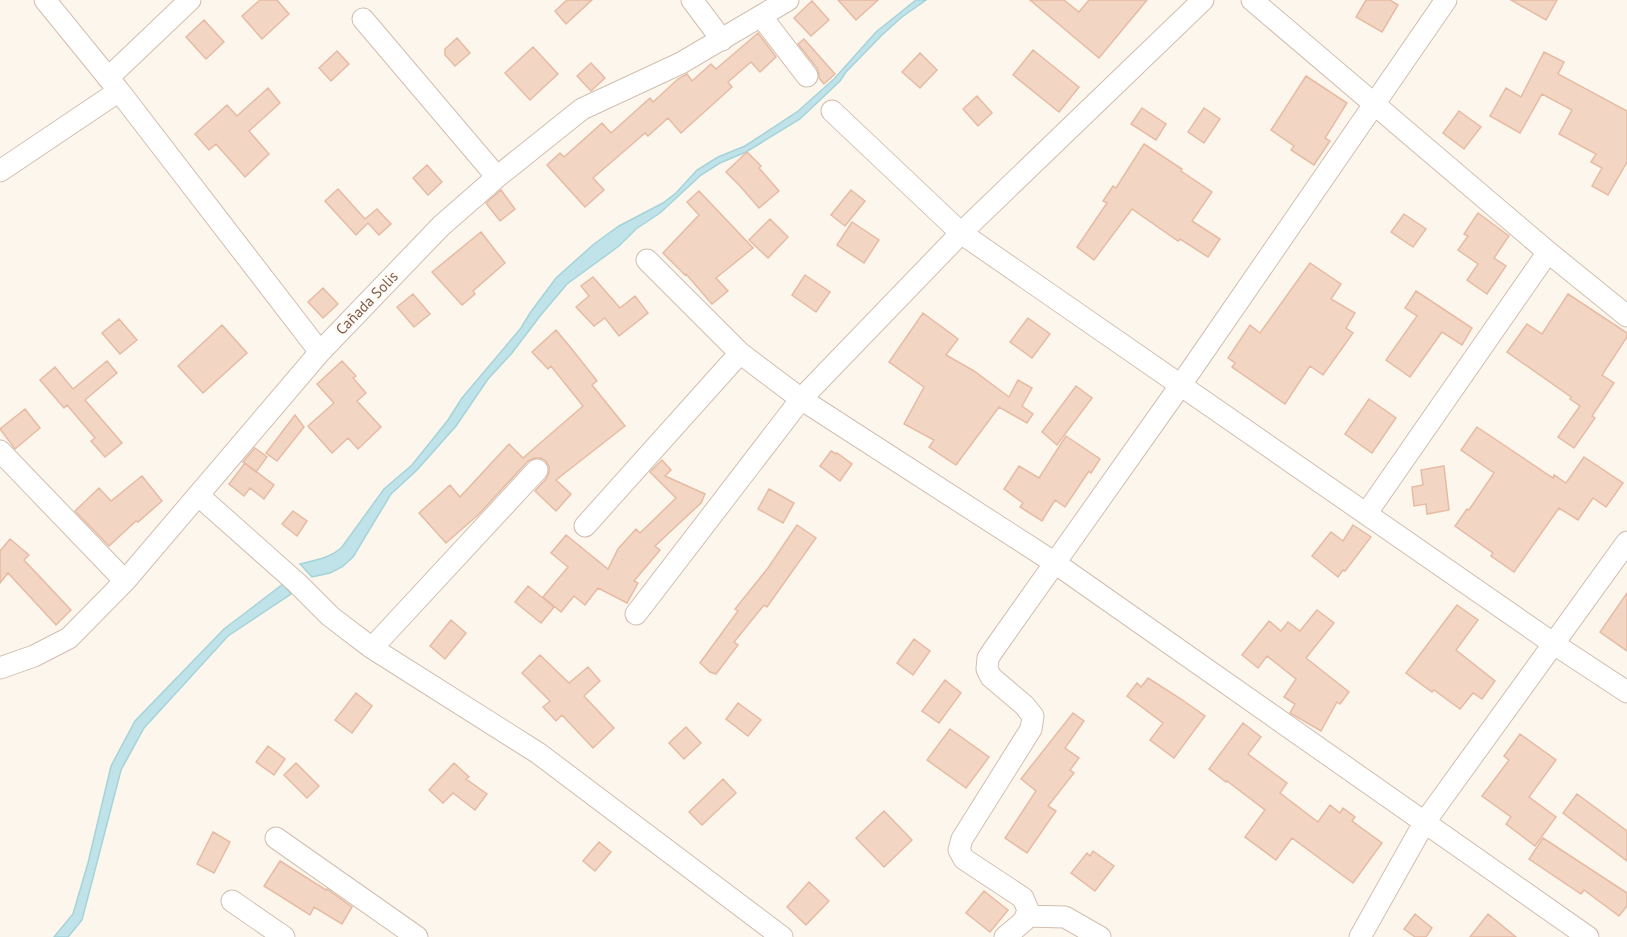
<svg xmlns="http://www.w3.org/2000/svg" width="1627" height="937" font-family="'PT Sans',sans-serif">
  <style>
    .water { fill: #bfe3e8; stroke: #a5d3da; stroke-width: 1.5 }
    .building { fill: #f3d5c3; stroke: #e6bba3; stroke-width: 1.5 }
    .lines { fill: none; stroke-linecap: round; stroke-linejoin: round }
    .minor-casing { stroke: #d1beb0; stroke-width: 23 }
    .minor { stroke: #fff; stroke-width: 21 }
    .labels { text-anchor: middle; stroke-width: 4.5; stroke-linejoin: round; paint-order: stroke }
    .street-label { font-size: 15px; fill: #7a5c4d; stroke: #fffaf3 }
  </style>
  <rect width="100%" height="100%" fill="#fdf6ec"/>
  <path class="water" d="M 916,0 L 926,0 L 902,17 L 882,35 L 846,72 L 840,81 L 800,119 L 746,152 L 720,163 L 701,175 L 660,213 L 636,229 L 619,246 L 567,284 L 540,316 L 512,353 L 488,379 L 456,426 L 417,470 L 391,494 L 353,557 L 342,567 L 330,573 L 312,577 L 300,564 C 315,560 331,558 342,547 L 384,489 L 412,465 L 448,420 L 462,398 L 521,328 L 530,313 L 556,278 L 594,244 L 619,226 L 663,203 L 676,193 L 697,170 L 718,157 L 745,146 L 797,112 L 834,79 L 876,32 Z
    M 283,584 L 291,594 L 228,636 L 144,728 L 121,770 L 82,920 L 68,937 L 54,937 L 73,914 L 88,863 L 111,766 L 135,721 L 224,629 Z"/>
  <path class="building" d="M 260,0 L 277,0 L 289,14 L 262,39 L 242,16 Z
    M 567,0 L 592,0 L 566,24 L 555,11 Z
    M 838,0 L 878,0 L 856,20 Z
    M 1030,0 L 1064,0 L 1079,12 L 1089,0 L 1147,0 L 1099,58 Z
    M 1366,0 L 1390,0 L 1398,5 L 1382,32 L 1356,17 Z
    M 1511,0 L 1557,0 L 1546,20 Z
    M 812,1 L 829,20 L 811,36 L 794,18 Z
    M 204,20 L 224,42 L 206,59 L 186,37 Z
    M 758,33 L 776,57 L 760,72 L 751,62 L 728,82 L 732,87 L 681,133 L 668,118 L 648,136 L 645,133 L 593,178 L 604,190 L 585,207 L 547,165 L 560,153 L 564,157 L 602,123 L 611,133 L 650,98 L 653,102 L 678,79 L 687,74 L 692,81 L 711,64 L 716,69 Z
    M 457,38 L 470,53 L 455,66 L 445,55 L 445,49 Z
    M 804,39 L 835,74 L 824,84 L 819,78 L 819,74 L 817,68 L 798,44 Z
    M 533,47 L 558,74 L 530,100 L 505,73 Z
    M 1033,50 L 1079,87 L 1059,112 L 1013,75 Z
    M 337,51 L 349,64 L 331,81 L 319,68 Z
    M 1544,52 L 1564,62 L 1558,74 L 1627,111 L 1627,162 L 1608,195 L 1592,186 L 1602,168 L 1591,162 L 1596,154 L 1559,134 L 1572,110 L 1542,94 L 1520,133 L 1490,116 L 1506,88 L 1521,97 Z
    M 920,53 L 937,70 L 920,88 L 902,72 Z
    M 591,63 L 605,78 L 591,91 L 577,76 Z
    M 1306,76 L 1347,103 L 1325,138 L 1330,141 L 1314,165 L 1291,150 L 1294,146 L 1271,130 Z
    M 268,88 L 280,103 L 249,131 L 269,154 L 245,177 L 216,144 L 209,150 L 195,134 L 227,105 L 237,116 Z
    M 977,96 L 992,113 L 978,126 L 963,109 Z
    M 1142,108 L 1166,124 L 1156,140 L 1131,124 Z
    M 1204,108 L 1220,119 L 1204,143 L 1188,132 Z
    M 1459,111 L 1481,127 L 1464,149 L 1443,133 Z
    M 1144,144 L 1182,169 L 1181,171 L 1212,192 L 1192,221 L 1220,239 L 1208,257 L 1180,239 L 1178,241 L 1132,209 L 1094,260 L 1077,247 L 1107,203 L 1103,201 L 1113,186 L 1116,188 Z
    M 747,152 L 761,166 L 759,168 L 779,191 L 759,208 L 740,186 L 726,172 Z
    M 427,165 L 442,182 L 428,195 L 413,178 Z
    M 338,189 L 365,219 L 377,209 L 391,224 L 379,235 L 368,223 L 356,235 L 325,201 Z
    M 501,190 L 515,209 L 500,221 L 486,203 Z
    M 851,190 L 865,201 L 845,226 L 831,215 Z
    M 699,191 L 753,248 L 716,278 L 728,291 L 712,304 L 686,274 L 685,275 L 663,253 L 699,215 L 687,202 Z
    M 1478,213 L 1509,236 L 1494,258 L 1506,266 L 1487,294 L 1467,280 L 1478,264 L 1458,250 L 1468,236 L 1464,234 Z
    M 1404,214 L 1426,229 L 1413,247 L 1391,232 Z
    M 770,219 L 788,237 L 768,258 L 749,240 Z
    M 852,222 L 879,240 L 864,263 L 837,245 Z
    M 481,232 L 505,263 L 473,291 L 475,294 L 462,305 L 432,272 Z
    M 1310,263 L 1341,284 L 1331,299 L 1355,313 L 1346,328 L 1353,333 L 1323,375 L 1310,366 L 1285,404 L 1232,367 L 1235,363 L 1228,358 L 1250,325 L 1260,333 Z
    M 805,275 L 830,292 L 816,312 L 792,295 Z
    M 593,277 L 620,308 L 635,296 L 648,313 L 619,336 L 605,318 L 594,326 L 576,307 L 589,296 L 581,286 Z
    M 323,288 L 338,304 L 323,318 L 308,302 Z
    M 1416,291 L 1472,328 L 1462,345 L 1442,332 L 1410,377 L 1386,360 L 1417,316 L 1405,308 Z
    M 413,294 L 430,314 L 414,327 L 397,307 Z
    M 1568,294 L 1627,333 L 1627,337 L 1602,375 L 1614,383 L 1592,416 L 1595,418 L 1574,448 L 1558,437 L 1580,406 L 1570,399 L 1571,397 L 1507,352 L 1527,324 L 1542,334 Z
    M 923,313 L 958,339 L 946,355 L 974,371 L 1009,397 L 1018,380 L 1032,388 L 1022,406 L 1033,414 L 1027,423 L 999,407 L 956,465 L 929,447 L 934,440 L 904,424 L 924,387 L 889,362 Z
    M 1028,318 L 1050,334 L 1032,358 L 1010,342 Z
    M 119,319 L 137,340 L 120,354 L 102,333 Z
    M 222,325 L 247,353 L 203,393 L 178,366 Z
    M 556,330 L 571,348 L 597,381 L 592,385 L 625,426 L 556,480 L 571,494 L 556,511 L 535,491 L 546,479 L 549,472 L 549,466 L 545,460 L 540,458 L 534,458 L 528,461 L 479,514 L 446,543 L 419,513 L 450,485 L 460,497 L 509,444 L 523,458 L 583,406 L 551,366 L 548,369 L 532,352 Z
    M 107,361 L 117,373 L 85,400 L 122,443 L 105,457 L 91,441 L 95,438 L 67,405 L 64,408 L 40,380 L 55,367 L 73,389 Z
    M 342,361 L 356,376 L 353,378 L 366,393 L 357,401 L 381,427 L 358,449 L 348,438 L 332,453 L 308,426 L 334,403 L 317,384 Z
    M 1076,386 L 1092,398 L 1057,445 L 1042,432 Z
    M 1369,399 L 1396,418 L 1372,453 L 1345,434 Z
    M 25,409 L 40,428 L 15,449 L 0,429 Z
    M 295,415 L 304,427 L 277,461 L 266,453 Z
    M 1477,427 L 1553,478 L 1554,475 L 1566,483 L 1584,457 L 1623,483 L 1606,507 L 1593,498 L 1578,520 L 1559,508 L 1514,572 L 1491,556 L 1493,553 L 1455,526 L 1467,509 L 1469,510 L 1494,473 L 1461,450 Z
    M 1066,436 L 1100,459 L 1091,473 L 1089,471 L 1065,507 L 1055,500 L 1042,521 L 1020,507 L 1023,503 L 1004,489 L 1019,466 L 1039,478 Z
    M 255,448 L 267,457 L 256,472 L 243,462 Z
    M 831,451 L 836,454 L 837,453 L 852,464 L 840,481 L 820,466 Z
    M 662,460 L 671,470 L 665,476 L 705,494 L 701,503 L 655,546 L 660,550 L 634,581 L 638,583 L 627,603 L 598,588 L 585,605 L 574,596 L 561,612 L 543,597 L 568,567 L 551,553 L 566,535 L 608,569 L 618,549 L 636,529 L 640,533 L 676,498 L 650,472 Z
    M 245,463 L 274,485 L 264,499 L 250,488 L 244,496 L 229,484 Z
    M 1444,466 L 1449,510 L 1427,514 L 1426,504 L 1414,506 L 1412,487 L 1423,485 L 1421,470 Z
    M 142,476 L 162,501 L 138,522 L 136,521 L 109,546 L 75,511 L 99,488 L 111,501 Z
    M 769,489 L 794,503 L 783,523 L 758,509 Z
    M 293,511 L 307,521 L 297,536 L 282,524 Z
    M 797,525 L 816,538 L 767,607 L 764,605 L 734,642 L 738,645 L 716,674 L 710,672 L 700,663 L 738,611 L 735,609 L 768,568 Z
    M 1353,525 L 1371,537 L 1345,571 L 1343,570 L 1338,577 L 1312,556 L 1331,532 L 1343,541 Z
    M 10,539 L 29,555 L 24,560 L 71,610 L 56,625 L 8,573 L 0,583 L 0,551 Z
    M 528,586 L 554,607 L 541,623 L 515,602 Z
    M 1627,593 L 1627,651 L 1600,632 Z
    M 1457,605 L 1478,620 L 1456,650 L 1495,681 L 1482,699 L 1473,693 L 1460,709 L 1434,690 L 1432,692 L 1406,673 Z
    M 1317,610 L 1334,623 L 1306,658 L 1349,692 L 1340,704 L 1337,702 L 1321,731 L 1290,713 L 1295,704 L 1284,697 L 1296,679 L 1267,656 L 1258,668 L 1242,655 L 1269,621 L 1281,631 L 1288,622 L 1300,631 Z
    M 451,620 L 466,633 L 445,659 L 430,646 Z
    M 914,639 L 930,651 L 913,675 L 897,663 Z
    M 540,655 L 569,683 L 588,667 L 600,681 L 584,696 L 614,728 L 593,748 L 562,715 L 556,721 L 543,707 L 550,701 L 522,673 Z
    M 1148,678 L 1181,699 L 1205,716 L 1174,758 L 1150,740 L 1163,723 L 1127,696 L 1137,683 L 1141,687 Z
    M 945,680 L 961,693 L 939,723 L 922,711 Z
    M 356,693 L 372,706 L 352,733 L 335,720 Z
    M 738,703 L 761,720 L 748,736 L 726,719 Z
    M 1073,713 L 1084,721 L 1065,748 L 1079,758 L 1070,770 L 1074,773 L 1048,806 L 1056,811 L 1027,853 L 1005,838 L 1036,791 L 1021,779 Z
    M 1243,723 L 1261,737 L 1248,754 L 1287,783 L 1280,793 L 1318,822 L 1330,805 L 1340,813 L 1343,808 L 1355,817 L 1352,821 L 1382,843 L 1353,883 L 1292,838 L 1276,860 L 1245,837 L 1265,810 L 1227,781 L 1226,782 L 1209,769 Z
    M 686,727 L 701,743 L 684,759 L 669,743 Z
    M 950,729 L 989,757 L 966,788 L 927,760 Z
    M 1520,734 L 1556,760 L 1529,797 L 1556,817 L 1535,846 L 1506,824 L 1511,817 L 1482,796 L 1509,760 L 1504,756 Z
    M 268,746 L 285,759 L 274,775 L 256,762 Z
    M 296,763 L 319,786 L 307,798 L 284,775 Z
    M 454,763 L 469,777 L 466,779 L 487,794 L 475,810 L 453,793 L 443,803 L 429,790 Z
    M 723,779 L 736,793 L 702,825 L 689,812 Z
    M 1577,794 L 1627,831 L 1627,861 L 1563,813 Z
    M 884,811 L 912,840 L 884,867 L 856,838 Z
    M 213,832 L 230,842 L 214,873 L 197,864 Z
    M 1543,838 L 1627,893 L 1627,906 L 1619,916 L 1584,890 L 1581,894 L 1529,859 Z
    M 599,842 L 611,852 L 595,871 L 583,861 Z
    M 1093,851 L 1114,866 L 1095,891 L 1071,873 L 1087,853 L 1090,856 Z
    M 280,861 L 326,890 L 327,889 L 352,907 L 342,924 L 314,907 L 310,915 L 264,886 Z
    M 809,882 L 829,901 L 806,925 L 787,907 Z
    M 984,891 L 1008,910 L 990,932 L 966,913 Z
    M 1415,914 L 1432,928 L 1426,937 L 1415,937 L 1404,929 Z
    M 1488,914 L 1516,937 L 1470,937 Z"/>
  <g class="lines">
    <g class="minor-casing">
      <path id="minor" d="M 45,0 L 119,91 L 320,352
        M 692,0 L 722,40
        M 1252,0 L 1548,252 L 1627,316
        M 761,16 L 807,76
        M 363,19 L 497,177
        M 108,78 L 190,0
        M 832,111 L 961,233 L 1554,644 L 1627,692
        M 0,171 L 119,91
        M 647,260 L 740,353 L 801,399 L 1055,563 L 1588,937
        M 0,451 L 125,581
        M 198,495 L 297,583 L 330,616 L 343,626 L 372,648 L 538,753 L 782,937
        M 1366,514 L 1548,252
        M 585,526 L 740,353
        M 636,614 L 801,399 L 961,233 L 1203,0
        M 372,648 L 537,470
        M 0,668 L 34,656 L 69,638 L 125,581 L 320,352 L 441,226 L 497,177 L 582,109 L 681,63 L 788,0
        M 276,838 L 417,937
        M 232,901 L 284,937
        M 1026,916 L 1065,917 L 1100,937
        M 1005,937 L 1024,921 L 1028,910 L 1023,898 L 964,859 L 959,850 L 962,839 L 1031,729 L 1033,716 L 1024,705 L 991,677 L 987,669 L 988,658 L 994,649 L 1180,386 L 1446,0
        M 1360,937 L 1424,823 L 1627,542"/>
    </g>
    <use href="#minor" class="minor"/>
  </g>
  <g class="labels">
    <g class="street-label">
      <text transform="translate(367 303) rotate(-46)" y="5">Cañada Solis</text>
    </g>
  </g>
</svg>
